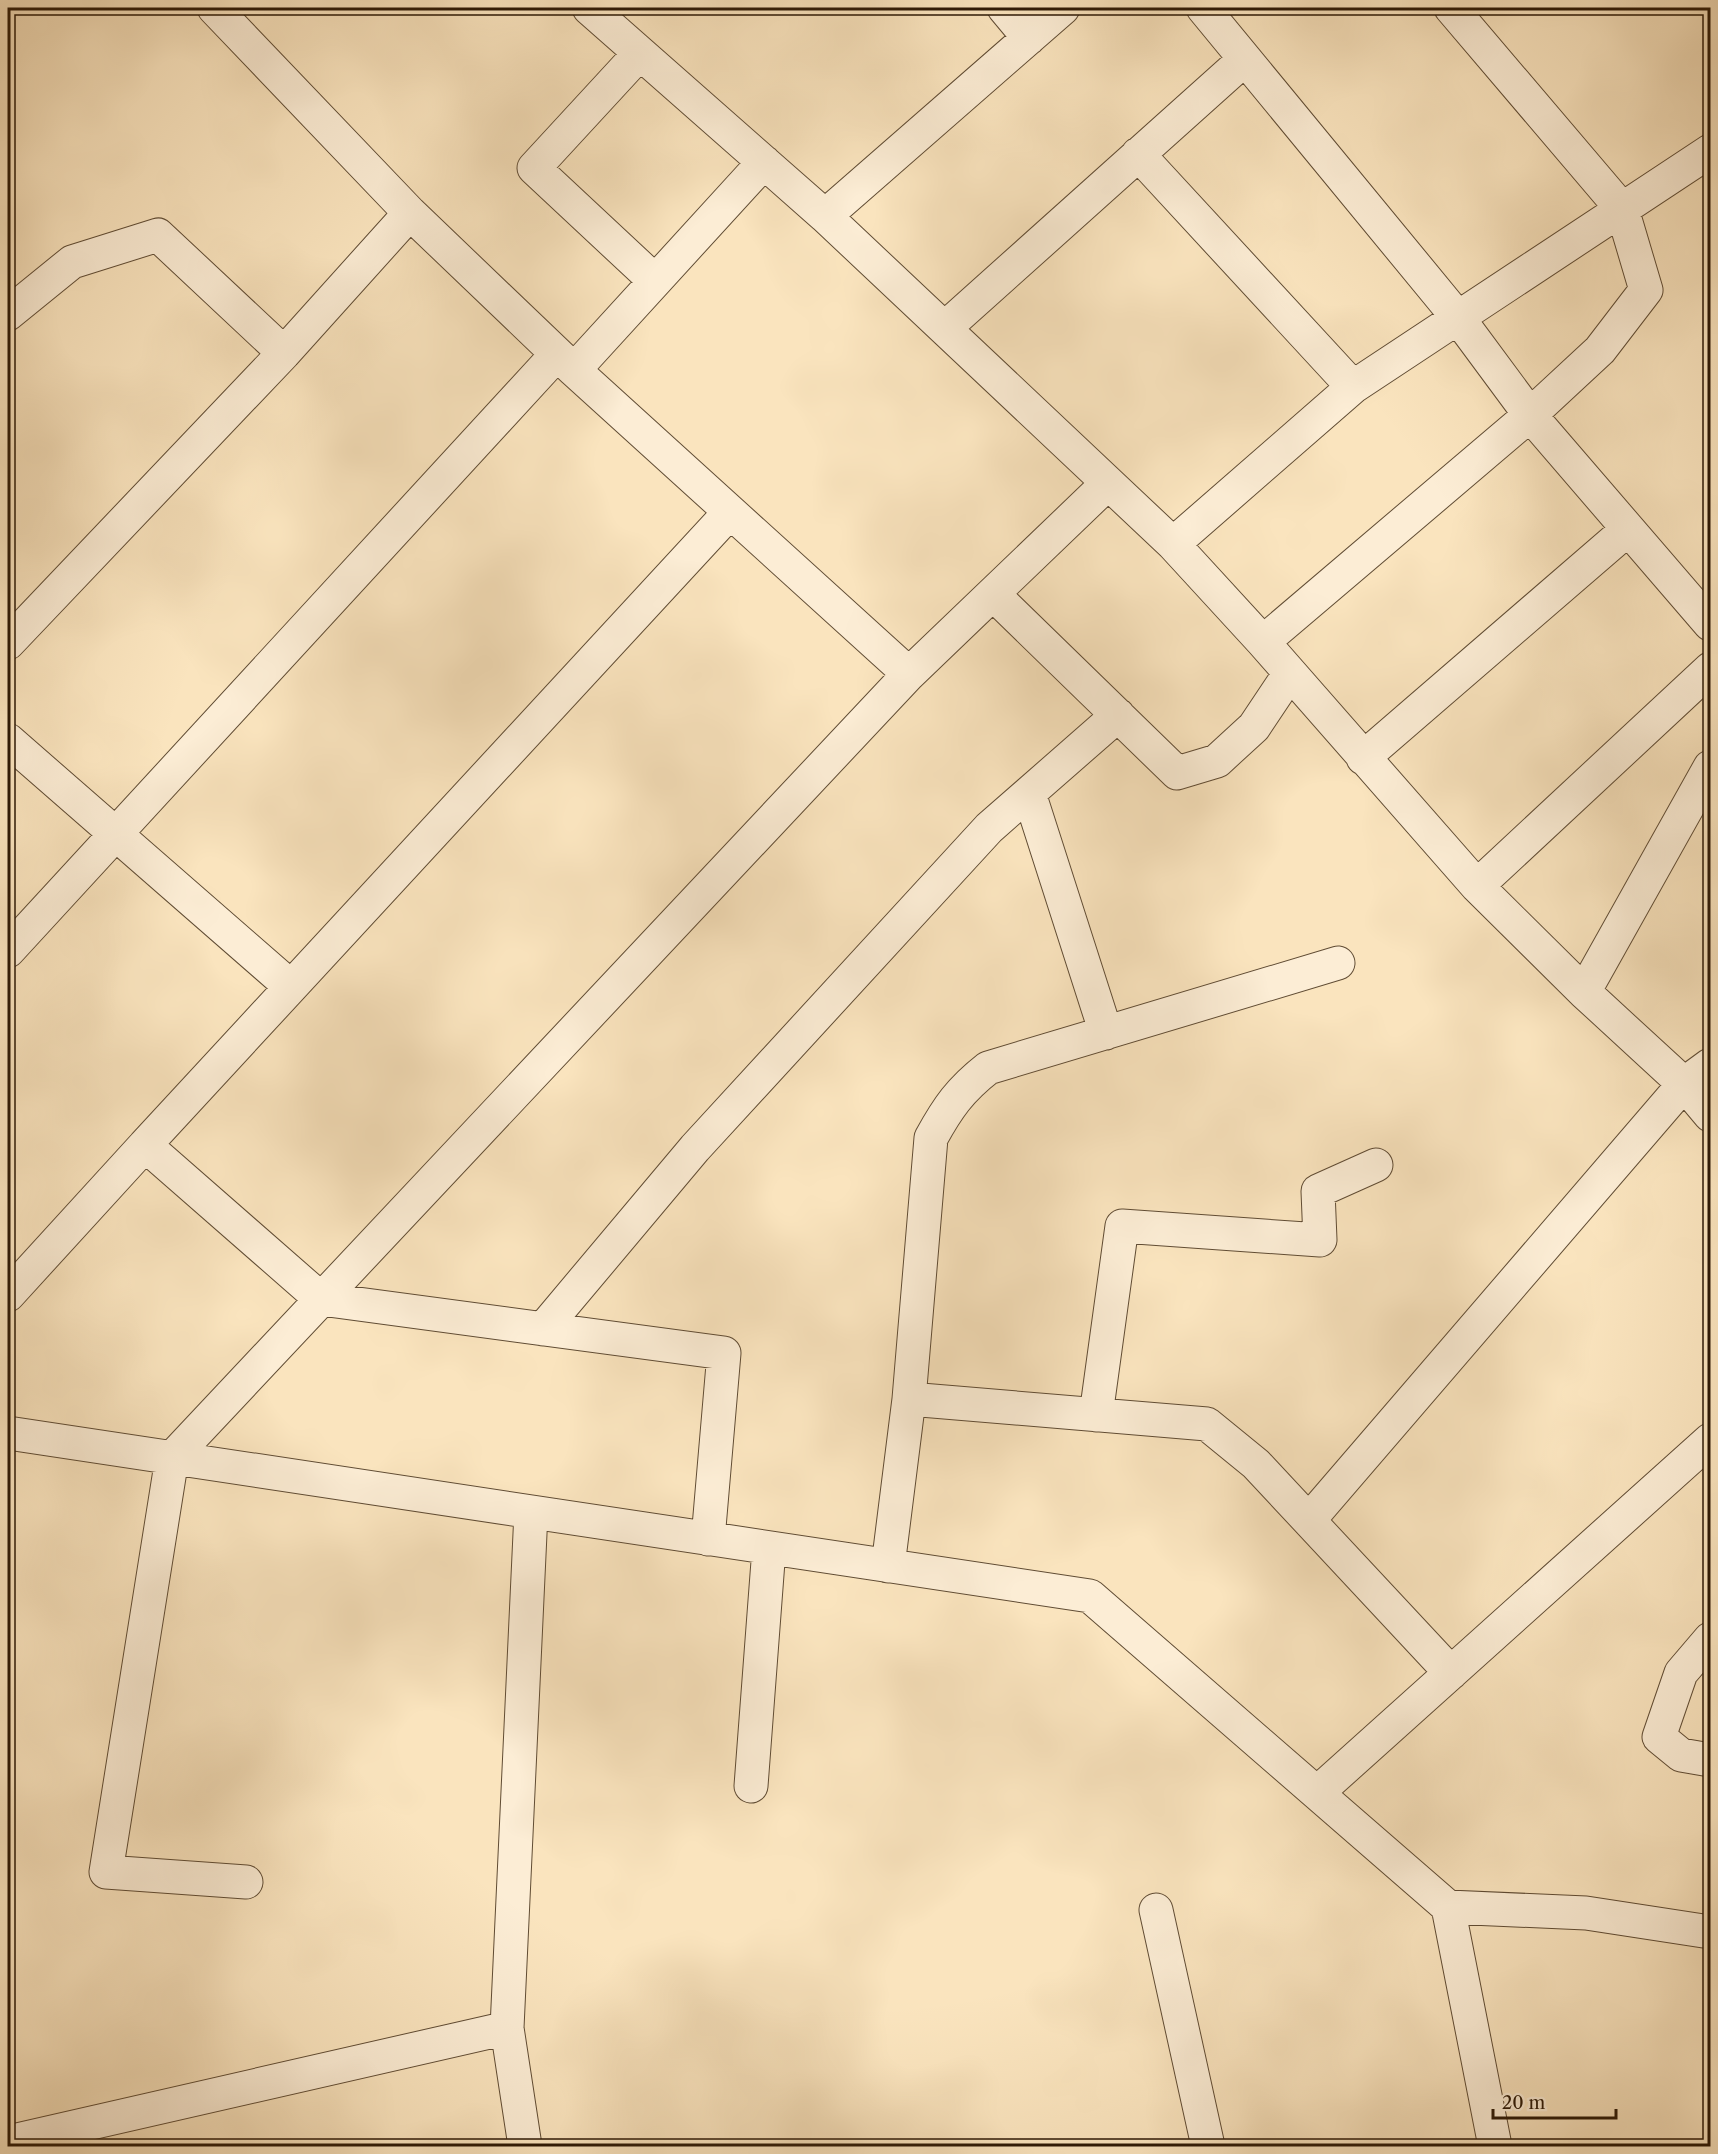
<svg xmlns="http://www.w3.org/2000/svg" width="1718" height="2154" font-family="'Libre Caslon Text',serif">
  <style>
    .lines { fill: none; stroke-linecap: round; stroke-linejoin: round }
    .street-casing { stroke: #604c34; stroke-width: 35 }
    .street { stroke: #fcedd5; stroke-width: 33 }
  </style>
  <rect width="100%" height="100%" fill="#fae4be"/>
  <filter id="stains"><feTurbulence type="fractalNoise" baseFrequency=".00333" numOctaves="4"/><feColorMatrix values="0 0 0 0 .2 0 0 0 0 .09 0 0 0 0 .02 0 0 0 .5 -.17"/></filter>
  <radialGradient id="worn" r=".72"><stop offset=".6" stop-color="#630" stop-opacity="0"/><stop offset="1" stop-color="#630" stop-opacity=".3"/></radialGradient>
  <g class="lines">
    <g class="street-casing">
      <path id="street" d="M 214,8 L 410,213 L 284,353
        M 589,8 L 825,216 L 1173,544 L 1263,642 L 1477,886 L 1584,992 L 1684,1084 L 1710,1115
        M 1004,8 L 1029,38
        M 1203,8 L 1459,319 L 1530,415 L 1710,624
        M 640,53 L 534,168 L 655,281
        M 1138,154 L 1353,387
        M 410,213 L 574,370 L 764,162
        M 825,216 L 1063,8
        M 8,314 L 72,262 L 158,235 L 284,353 L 8,643
        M 945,328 L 1245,59
        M 574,370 L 909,674 L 1107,484
        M 1173,544 L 1353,387 L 1710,151
        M 994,595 L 1177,773 L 1217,761 L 1254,727 L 1290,673
        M 1263,642 L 1530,415 L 1600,350 L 1646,290 L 1622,209 L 1451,8
        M 8,740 L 291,987
        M 1363,758 L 1627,530
        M 1029,793 L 1106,1033
        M 1477,886 L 1710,669
        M 8,951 L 557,354
        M 1584,992 L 1710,767
        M 145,1145 L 730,512
        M 8,1295 L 145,1145 L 321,1299 L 724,1353 L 708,1539
        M 543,1329 L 695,1148 L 989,828 L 1118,715
        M 909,1399 L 1207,1424 L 1256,1464 L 1451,1673
        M 1096,1415 L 1122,1226 L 1320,1240 L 1318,1191 L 1376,1165
        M 8,1433 L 1090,1596 L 1448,1907 L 1586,1913 L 1710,1932
        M 1309,1520 L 1684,1084 L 1710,1065
        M 888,1566 L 909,1399 L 931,1138 C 948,1107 960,1090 988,1068 L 1338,963
        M 1710,1639 L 1681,1673 L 1659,1737 L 1681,1755 L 1710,1760
        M 751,1786 L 769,1548
        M 1317,1793 L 1710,1440
        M 246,1882 L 106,1872 L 172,1458 L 909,674
        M 1448,1907 L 1495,2146
        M 1156,1910 L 1208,2146
        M 507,2028 L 525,2146
        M 8,2142 L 507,2028 L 531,1512"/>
    </g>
    <use href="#street" class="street"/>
  </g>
  <rect width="1718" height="2154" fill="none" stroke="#fae4be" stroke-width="30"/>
  <rect x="9" y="9" width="1700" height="2136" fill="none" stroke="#2d1906" stroke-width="3"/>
  <rect x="15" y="15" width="1688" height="2124" fill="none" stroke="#2d1906" stroke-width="1.5"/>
  <path d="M1493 2109v9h123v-9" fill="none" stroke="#2d1906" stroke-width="3"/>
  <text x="1502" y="2109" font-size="18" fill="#2d1906" stroke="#fcedd5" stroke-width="4.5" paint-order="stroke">20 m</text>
  <rect width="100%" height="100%" filter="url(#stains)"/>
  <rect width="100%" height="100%" fill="url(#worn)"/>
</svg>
